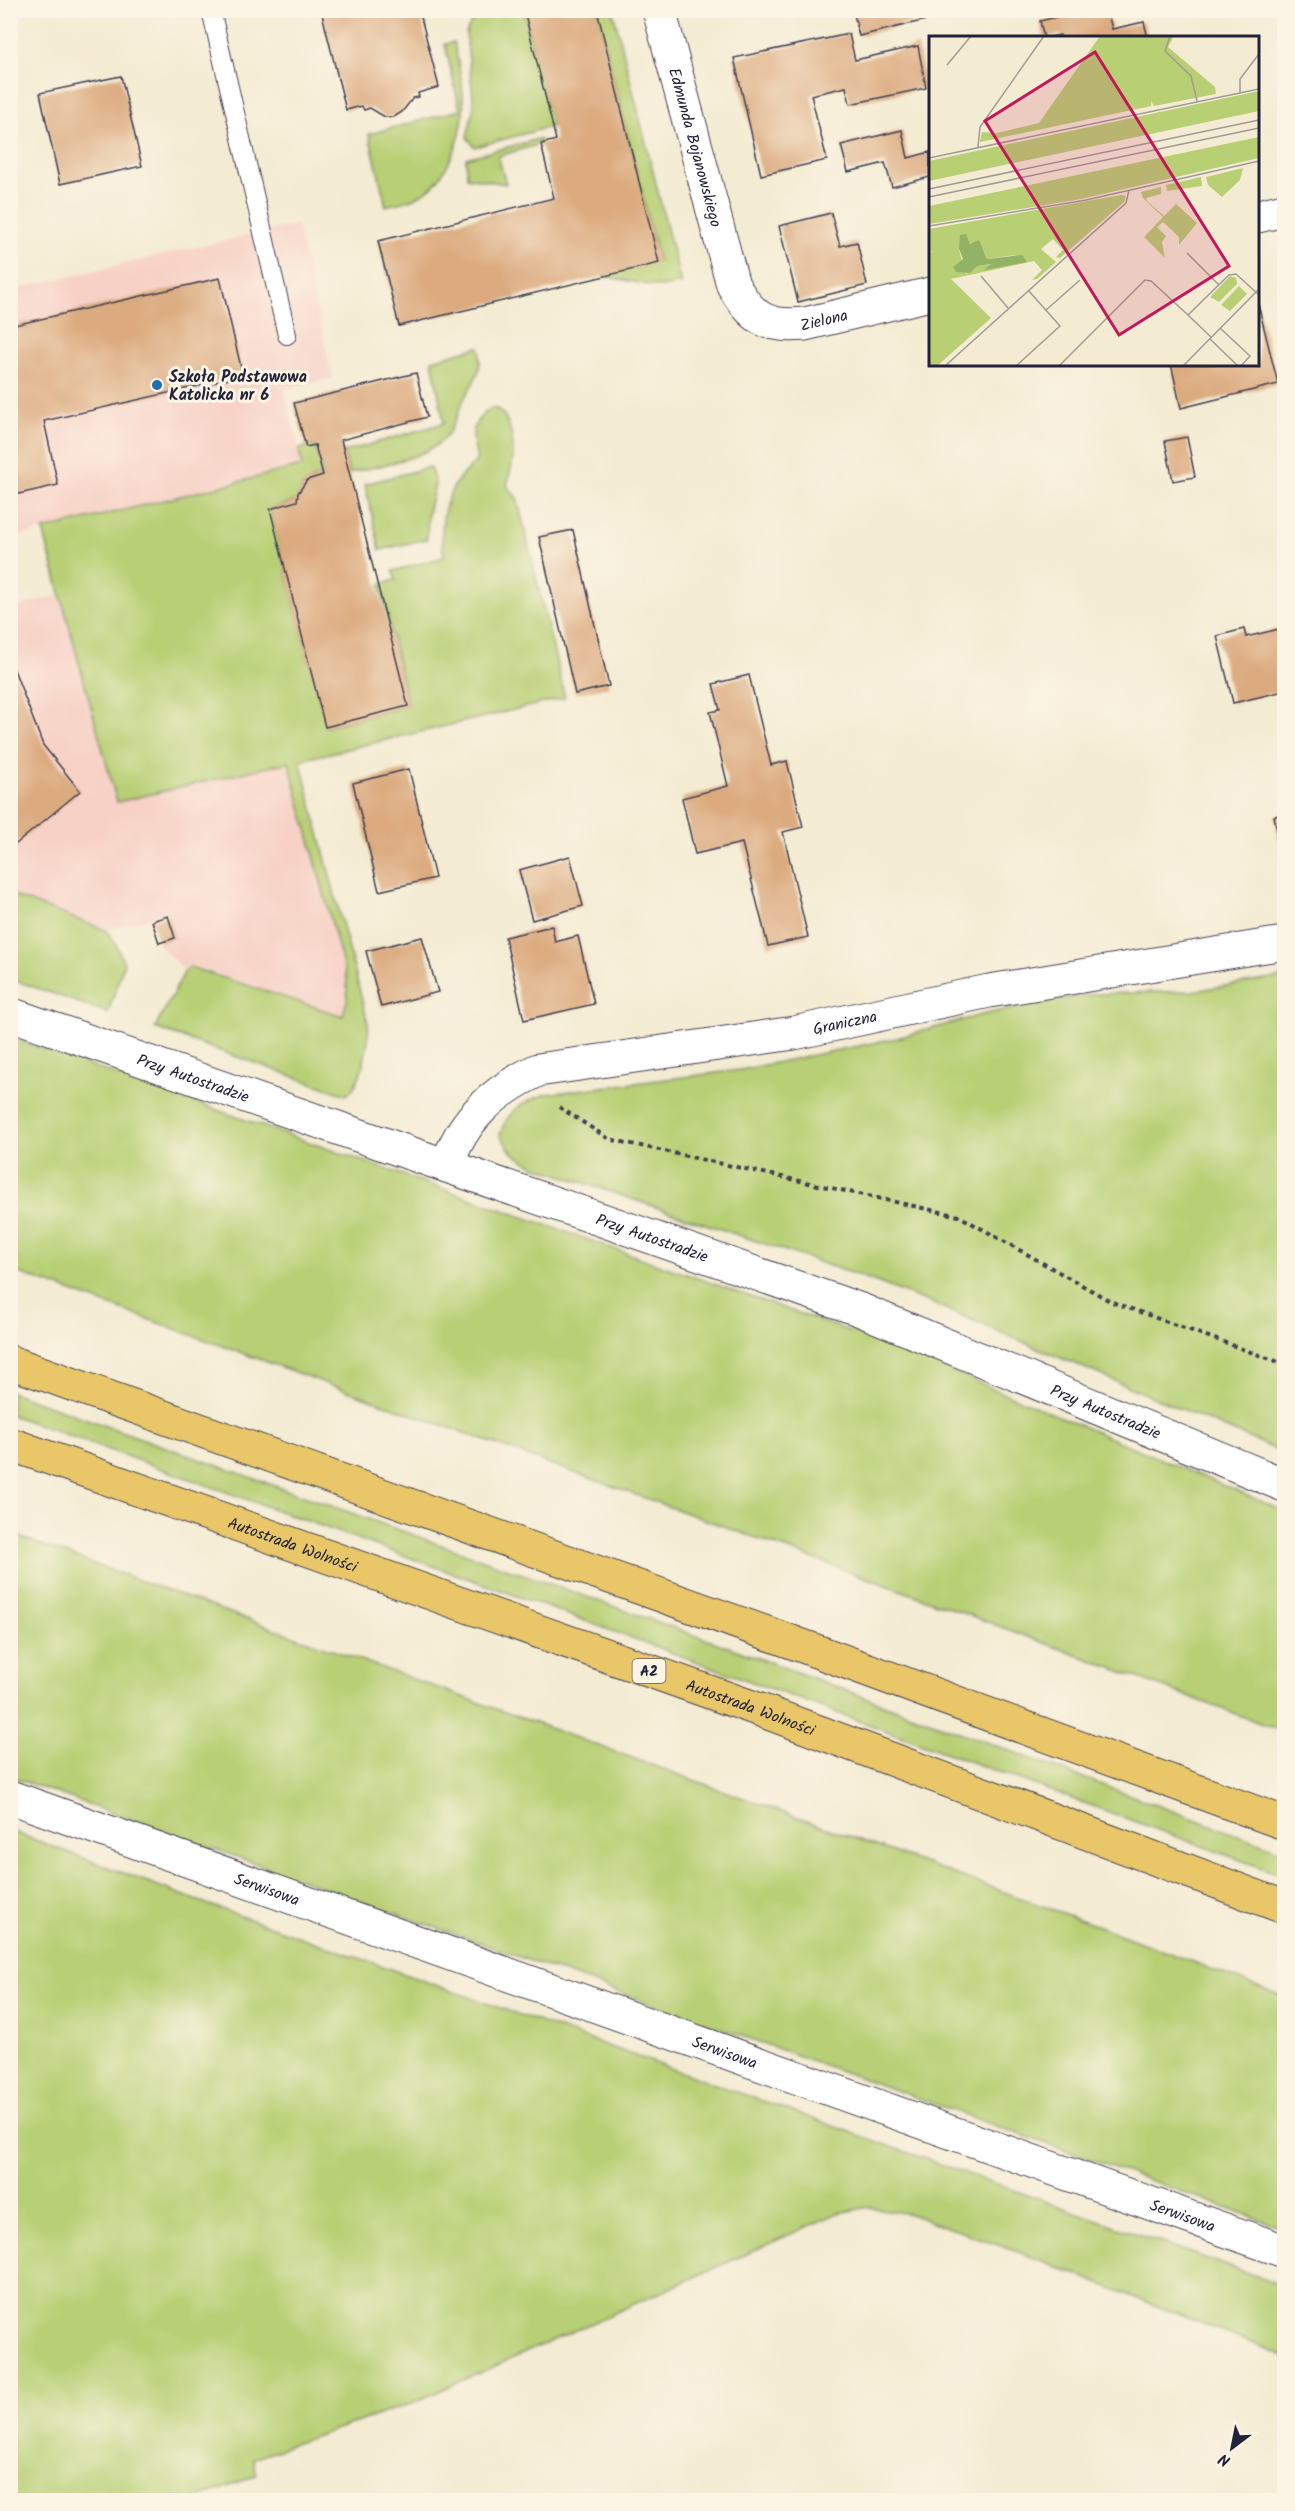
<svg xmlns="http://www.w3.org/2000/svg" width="1295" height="2511" font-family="Kalam,sans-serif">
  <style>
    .built { fill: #f7d1c6 }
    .green { fill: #b8cf74; stroke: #6d7858; stroke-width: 1.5 }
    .building { fill: #dbaa7f }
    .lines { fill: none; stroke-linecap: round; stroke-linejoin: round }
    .service-casing { stroke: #424052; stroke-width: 20 }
    .minor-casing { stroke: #424052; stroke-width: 35 }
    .tertiary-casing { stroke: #424052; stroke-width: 35 }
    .motorway-casing { stroke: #424052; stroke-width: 35 }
    .path { stroke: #424052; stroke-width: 4; stroke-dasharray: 4.5 4.5; stroke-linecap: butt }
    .service { stroke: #fff; stroke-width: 18 }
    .minor { stroke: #fff; stroke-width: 33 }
    .tertiary { stroke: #fff; stroke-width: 33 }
    .motorway { stroke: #e9c769; stroke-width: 33 }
    .poi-dot { fill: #1f6fb2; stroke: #fcf5e5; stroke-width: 2 }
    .labels { text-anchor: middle; stroke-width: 6; stroke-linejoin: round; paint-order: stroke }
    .shield { fill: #fcf5e5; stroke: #63616e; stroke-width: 1.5 }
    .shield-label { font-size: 15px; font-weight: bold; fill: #22223b }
    .street-label { font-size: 16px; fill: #22223b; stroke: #fcf5e5 }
    .poi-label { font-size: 16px; font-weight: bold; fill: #22223b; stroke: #fcf5e5; text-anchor: start }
    .inset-road { fill: none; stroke: #a09b96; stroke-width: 1.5 }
    .view { fill: #c2185b; fill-opacity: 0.15; stroke: #c2185b; stroke-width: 3 }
    .inset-edge { fill: none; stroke: #22223b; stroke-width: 3 }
  </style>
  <rect width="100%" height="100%" fill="#fcf5e5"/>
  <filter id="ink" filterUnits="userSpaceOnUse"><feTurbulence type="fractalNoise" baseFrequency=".0167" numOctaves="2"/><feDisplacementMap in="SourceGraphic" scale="12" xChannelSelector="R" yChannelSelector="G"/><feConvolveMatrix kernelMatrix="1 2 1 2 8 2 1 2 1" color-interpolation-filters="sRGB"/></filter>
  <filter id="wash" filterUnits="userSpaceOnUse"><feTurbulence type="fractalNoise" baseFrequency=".008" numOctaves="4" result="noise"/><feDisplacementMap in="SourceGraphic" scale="24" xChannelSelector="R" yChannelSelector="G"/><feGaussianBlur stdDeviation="1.35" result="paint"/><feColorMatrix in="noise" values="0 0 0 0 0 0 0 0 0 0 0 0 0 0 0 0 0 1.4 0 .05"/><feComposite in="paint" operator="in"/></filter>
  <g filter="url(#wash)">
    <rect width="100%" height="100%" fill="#f4ebd3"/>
    <path class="built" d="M 297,224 L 333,378 L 284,389 L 303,466 L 11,538 L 10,290 Z
      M 61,595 L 118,802 L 289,762 L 347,980 L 344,1016 L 197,967 L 190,967 L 185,971 L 160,946 L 151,918 L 106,930 L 11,895 L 10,608 Z"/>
    <path class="green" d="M 496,11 L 524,11 L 553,126 L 475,147 L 467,137 L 474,106 L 466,34 C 470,18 482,14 496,11 Z
      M 597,11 L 613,11 L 681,284 L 661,287 L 601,276 L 659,262 Z
      M 454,42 C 463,88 472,120 448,164 C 442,175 436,185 425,192 C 413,200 399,203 386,206 L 369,134 L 460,110 L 445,44 Z
      M 539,139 L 541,144 L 498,156 L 506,184 L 467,177 L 466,158 Z
      M 479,347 C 483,370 476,378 465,397 C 458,410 456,423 447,435 C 429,459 379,465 350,473 L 344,452 L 444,423 L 432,360 Z
      M 492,408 C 508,409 513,437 513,452 C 514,462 509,475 507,486 L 517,498 L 565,698 L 300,760 L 368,1023 C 370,1040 362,1086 346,1095 L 155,1028 L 185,971 L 190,967 L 343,1016 L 347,1000 L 347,980 L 289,762 L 117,802 L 43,530 L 302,466 L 299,449 L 315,445 L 323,475 C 307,478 299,486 297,501 L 270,509 L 326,727 L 408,706 L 380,584 L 396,580 L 393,571 L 444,557 C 439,529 443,498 461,476 C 467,469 473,467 477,459 C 471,436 469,422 492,408 Z
      M 430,467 L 435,484 L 428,513 L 427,539 L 380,550 L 365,484 Z
      M 11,895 L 106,930 L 116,945 L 124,963 L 108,1013 L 11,979 Z
      M 1284,977 L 1284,1453 L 934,1304 L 863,1277 L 534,1166 L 512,1153 L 500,1135 C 506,1111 523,1102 546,1094 L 740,1070 L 897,1038 L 985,1014 L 1061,999 L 1094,994 L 1192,991 Z
      M 11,1038 L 892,1346 L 1284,1511 L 1284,1732 L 942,1605 L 11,1270 Z
      M 11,1392 L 742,1652 L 1284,1852 L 1284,1876 L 503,1591 L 11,1415 Z
      M 11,1534 L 1101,1927 L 1284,1997 L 1284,2228 L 11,1777 Z
      M 11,1831 L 193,1899 L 1284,2286 L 1284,2356 L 1027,2255 L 910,2214 L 869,2207 L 838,2213 L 410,2404 L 253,2458 L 257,2475 L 194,2500 L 11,2500 Z"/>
    <g id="blocks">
      <path class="building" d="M 321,10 L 419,10 L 439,87 L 418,93 L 419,97 L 413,98 L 402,112 L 394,117 L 385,117 L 370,108 L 364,110 L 362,106 L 346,110 Z
        M 524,10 L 597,10 L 659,263 L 399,326 L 378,241 L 554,198 L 541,144 L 556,140 Z
        M 853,10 L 960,10 L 960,12 L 859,36 Z
        M 1084,10 L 1107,10 L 1112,29 L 1144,22 L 1148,38 L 1061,38 L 1060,35 L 1044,38 L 1040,21 Z
        M 849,34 L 855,60 L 918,46 L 926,88 L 850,104 L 846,87 L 811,95 L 827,160 L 761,175 L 734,58 Z
        M 121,76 L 142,166 L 60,184 L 40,93 Z
        M 902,130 L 908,158 L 930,152 L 930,177 L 892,187 L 885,163 L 848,172 L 841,145 Z
        M 831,213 L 840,246 L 857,242 L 867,285 L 798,302 L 779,226 Z
        M 220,278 L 243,376 L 44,421 L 58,485 L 10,496 L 10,326 Z
        M 1258,304 L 1278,384 L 1181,408 L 1171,364 L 1258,364 Z
        M 416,373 L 427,417 L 341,440 L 408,706 L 325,727 L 270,509 L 297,501 L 298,493 L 307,480 L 323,475 L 315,445 L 306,447 L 294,403 Z
        M 1187,437 L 1195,477 L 1173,481 L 1165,441 Z
        M 573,530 L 609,686 L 575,694 L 539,537 Z
        M 1244,629 L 1246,637 L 1279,629 L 1284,652 L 1284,691 L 1233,703 L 1217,636 Z
        M 10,659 L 43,745 L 80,791 L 10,849 Z
        M 749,675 L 771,765 L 787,761 L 803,827 L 783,832 L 808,937 L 768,946 L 742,843 L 695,854 L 682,798 L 728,786 L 710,712 L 720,710 L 713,684 Z
        M 409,769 L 435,878 L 379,891 L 353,783 Z
        M 1284,814 L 1284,859 L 1283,859 L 1274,816 Z
        M 570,856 L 583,906 L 532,920 L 519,870 Z
        M 168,916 L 175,938 L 159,943 L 152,921 Z
        M 552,926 L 555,942 L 578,936 L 594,1004 L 524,1020 L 505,937 Z
        M 422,937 L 438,992 L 381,1007 L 366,951 Z"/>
    </g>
  </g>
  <g filter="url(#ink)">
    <use href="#blocks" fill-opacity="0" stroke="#424052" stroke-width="1.5"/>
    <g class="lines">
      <g class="service-casing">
        <path id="service" d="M 211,10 L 287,335"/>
      </g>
      <g class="minor-casing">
        <g id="minor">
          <path id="s1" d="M 659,10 L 733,285 C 752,318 766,328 805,324 L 930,294"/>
          <path d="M 1258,216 L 1284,210"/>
          <path id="s2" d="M 447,1166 C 462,1119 494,1091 538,1070 L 794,1033 L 989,991 L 1284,943"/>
          <path id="s3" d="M 10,1797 L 1284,2251"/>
        </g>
      </g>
      <g class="tertiary-casing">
        <g id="tertiary">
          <path id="s4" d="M 10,1014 L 861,1310 L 1284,1485"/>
        </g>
      </g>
      <g class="motorway-casing">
        <g id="motorway">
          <path d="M 10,1362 L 789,1641 L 1284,1823"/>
          <path id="s5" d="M 10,1444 L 763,1711 L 1284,1907"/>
        </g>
      </g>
      <path class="path" d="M 559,1107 L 609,1139 L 959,1216 L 1112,1302 L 1284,1364"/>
      <use href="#service" class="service"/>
      <use href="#minor" class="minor"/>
      <use href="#tertiary" class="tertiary"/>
      <use href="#motorway" class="motorway"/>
    </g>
  </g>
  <circle class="poi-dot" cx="157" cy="385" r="6"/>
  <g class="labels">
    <rect class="shield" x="632.5" y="1659" width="33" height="24" rx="4.5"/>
    <g class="shield-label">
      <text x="649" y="1676">A2</text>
    </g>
    <g class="street-label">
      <text dy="6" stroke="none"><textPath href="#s1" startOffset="142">Edmunda Bojanowskiego</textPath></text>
      <text dy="6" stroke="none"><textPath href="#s1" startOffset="393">Zielona</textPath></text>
      <text dy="6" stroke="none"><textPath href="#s2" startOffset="447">Graniczna</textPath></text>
      <text dy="6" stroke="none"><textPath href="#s4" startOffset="194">Przy Autostradzie</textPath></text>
      <text dy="6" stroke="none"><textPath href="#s4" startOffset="680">Przy Autostradzie</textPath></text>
      <text dy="6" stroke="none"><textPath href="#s4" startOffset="1166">Przy Autostradzie</textPath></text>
      <text dy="6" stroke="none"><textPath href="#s5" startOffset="300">Autostrada Wolności</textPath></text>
      <text dy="6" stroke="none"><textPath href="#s5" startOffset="786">Autostrada Wolności</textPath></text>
      <text dy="6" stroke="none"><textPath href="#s3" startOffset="273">Serwisowa</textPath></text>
      <text dy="6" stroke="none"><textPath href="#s3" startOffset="759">Serwisowa</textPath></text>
      <text dy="6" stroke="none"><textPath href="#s3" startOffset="1245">Serwisowa</textPath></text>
    </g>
    <g class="poi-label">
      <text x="169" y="382">Szkoła Podstawowa<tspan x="169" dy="18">Katolicka nr 6</tspan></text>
    </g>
  </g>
  <g transform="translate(929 36)">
    <rect width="330" height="330" fill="#f4ebd3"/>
    <path d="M 171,0 L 245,0 L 239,11 L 286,51 L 287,58 L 225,70 L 222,65 L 222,70 L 51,106 L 53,96 L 68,97 L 110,87 ZM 330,55 L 330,75 L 0,145 L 0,125 ZM 330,101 L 330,122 L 152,163 L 0,188 L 0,170 ZM 314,132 L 311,144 L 293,161 L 279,149 L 277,141 ZM 272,141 L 273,150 L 238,155 L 237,149 ZM 232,151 L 232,158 L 217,162 L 218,165 L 235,180 L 247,168 L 268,187 L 250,209 L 250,201 L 234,186 L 228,191 L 237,200 L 233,206 L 236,222 L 215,201 L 234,181 L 214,162 L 212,156 ZM 192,159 L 197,160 L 195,166 L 131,222 L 127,221 L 134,214 L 124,203 L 112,213 L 127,226 L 108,243 L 103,244 L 113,234 L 105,225 L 22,243 L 62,282 L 8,330 L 0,330 L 0,216 L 4,216 L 0,215 L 0,193 ZM 37,198 L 36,205 L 54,213 L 58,223 L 86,219 L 57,233 L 62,228 L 47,230 L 37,238 L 30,214 ZM 301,240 L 307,242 L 308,248 L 290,266 L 281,261 ZM 310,250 L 318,258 L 301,275 L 292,269 Z" fill="#b8cf74" fill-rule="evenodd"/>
    <path d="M 37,198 L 41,208 L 50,204 L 58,223 L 93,219 L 98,226 L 55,234 L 62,228 L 48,230 L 41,237 L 27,236 L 24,231 L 34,223 L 30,213 L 31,199 Z" fill="#92b266"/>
    <path class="inset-road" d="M 241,0 L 236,15 L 262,40 L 268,65M 18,29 L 42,0M 311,57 L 311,43 L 330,18M 49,111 L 51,91 L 115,0M 0,122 L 330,53M 0,153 L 330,84M 0,161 L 330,92M 0,190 L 157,164 L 330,125M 258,217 L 290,249M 52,240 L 79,272M 117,274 L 151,244M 291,292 L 321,320 L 312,330M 282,301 L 259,279 L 300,239 L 307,238 L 330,259M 281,303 L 309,330M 16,330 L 197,167 L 200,154M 87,330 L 131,290 L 99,254M 130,330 L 216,244 L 222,245 L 259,279M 254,330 L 330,253"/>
    <path class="view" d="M 166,16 L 300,230 L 190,299 L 56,85 Z"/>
    <rect width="330" height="330" class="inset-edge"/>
  </g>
  <rect width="1295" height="2511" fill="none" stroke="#fcf5e5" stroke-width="36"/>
  <g transform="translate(1232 2448) rotate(212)" stroke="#fcf5e5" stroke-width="4.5" paint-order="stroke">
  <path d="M0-4.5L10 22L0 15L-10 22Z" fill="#22223b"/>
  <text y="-9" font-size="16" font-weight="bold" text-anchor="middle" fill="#22223b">N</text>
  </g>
</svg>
